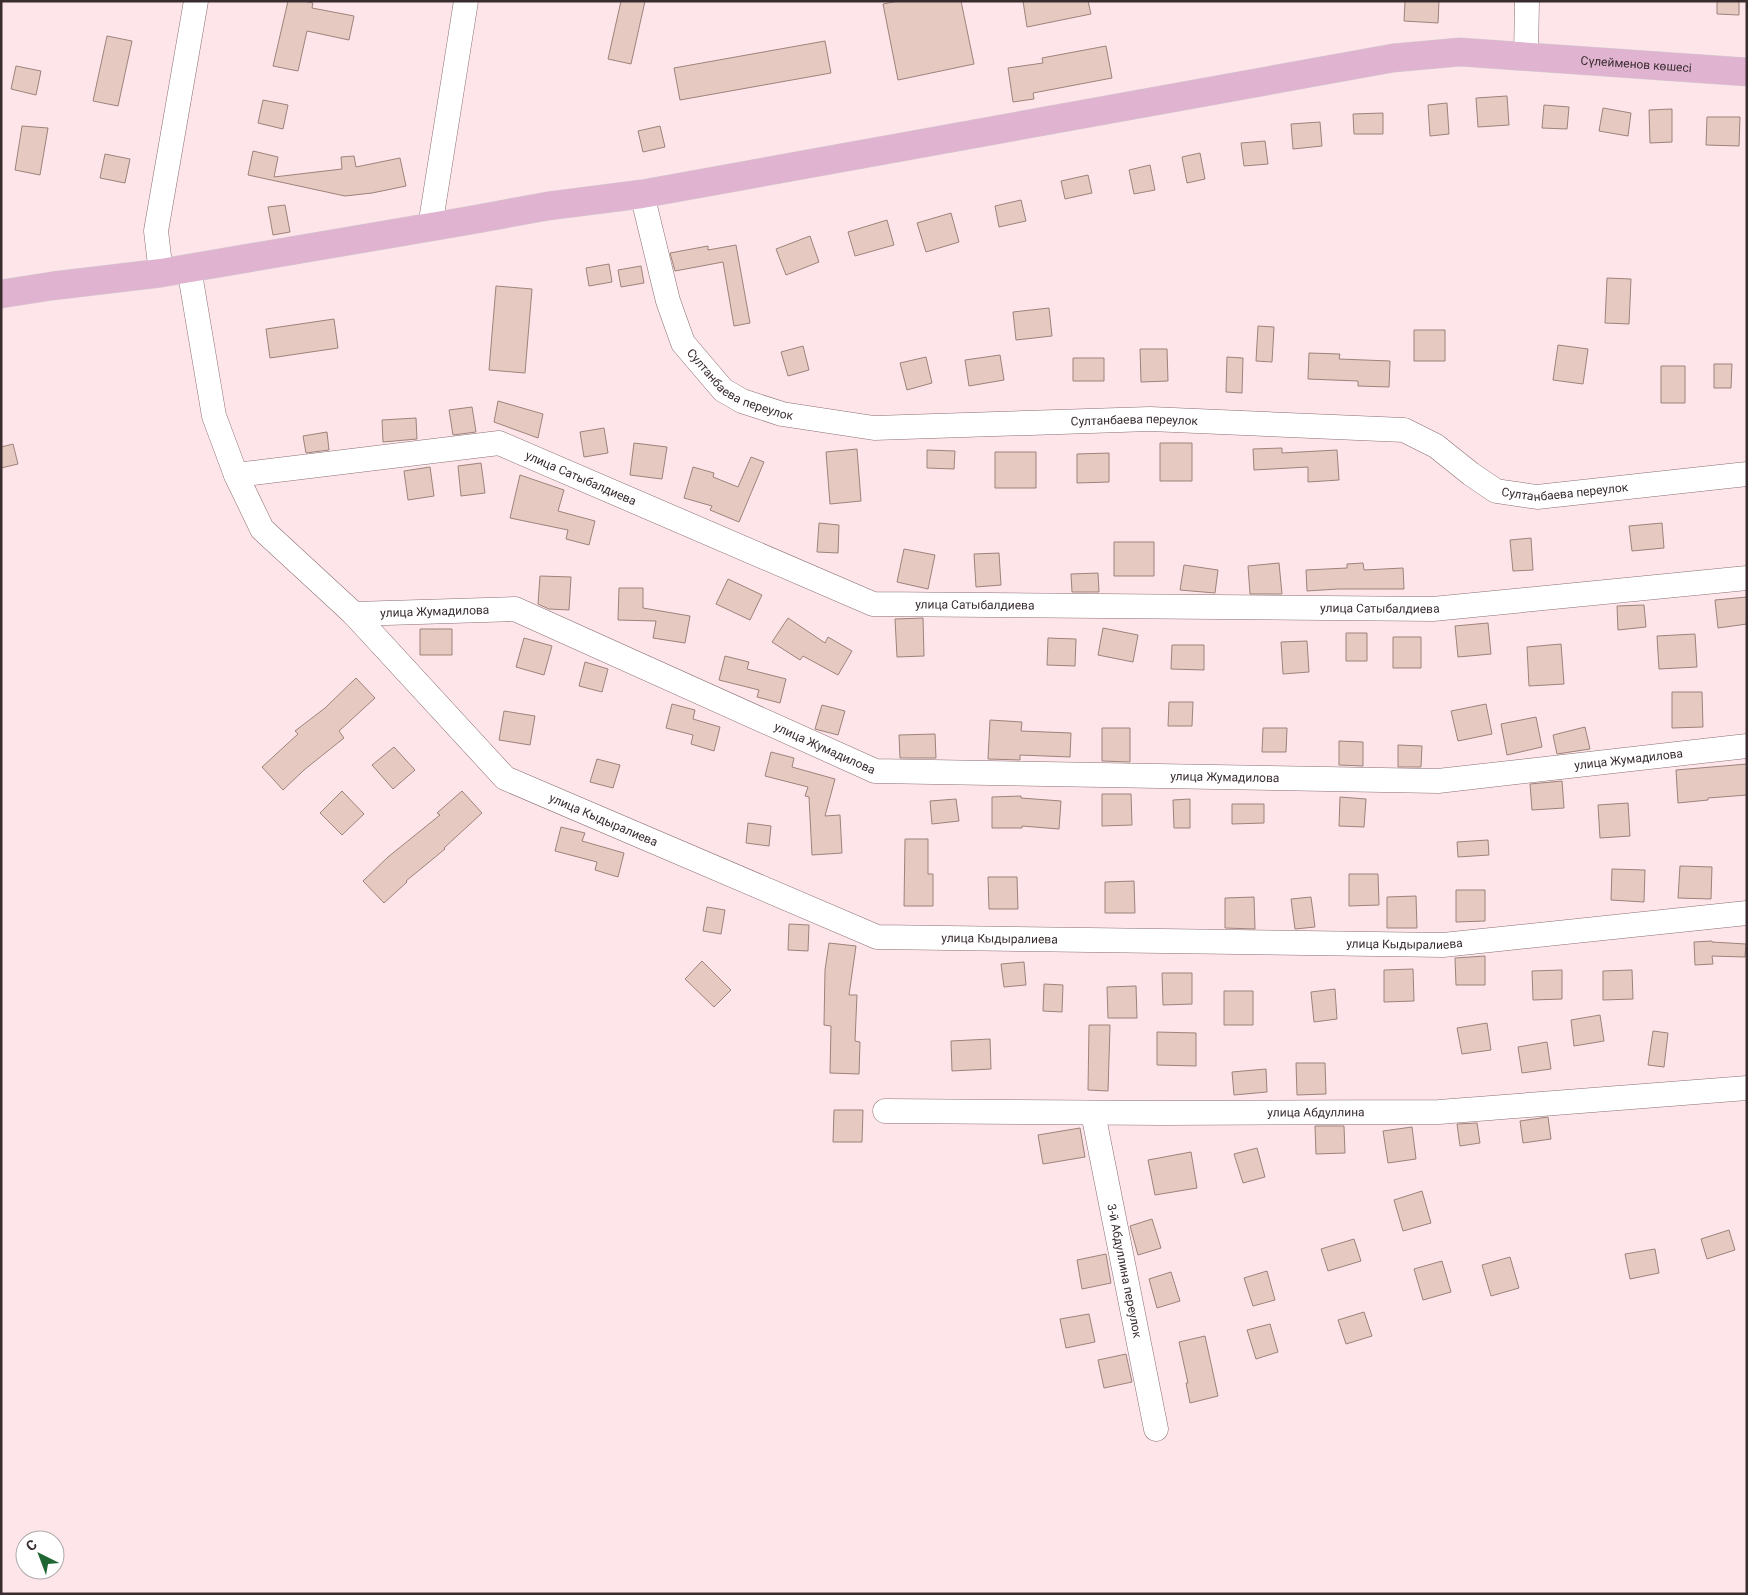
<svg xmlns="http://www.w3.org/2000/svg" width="1748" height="1595" font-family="Roboto,sans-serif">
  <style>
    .building { fill: #e6cac2; stroke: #9d837b }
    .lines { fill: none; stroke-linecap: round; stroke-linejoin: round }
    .minor-casing { stroke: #8a6f73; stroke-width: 25 }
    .major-casing { stroke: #d3d1d1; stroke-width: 29 }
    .minor { stroke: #fff; stroke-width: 24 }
    .major { stroke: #e0b3d1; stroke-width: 28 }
    .labels { text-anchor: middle; stroke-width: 4; stroke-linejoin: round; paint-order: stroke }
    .street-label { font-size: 12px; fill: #382c2e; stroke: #fff }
  </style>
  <rect width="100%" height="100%" fill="#fee5e9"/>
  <path class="building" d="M 288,1 L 303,1 L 313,3 L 312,8 L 354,16 L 349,40 L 307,31 L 298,71 L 273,66 Z
    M 621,1 L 645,1 L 631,64 L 608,59 Z
    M 898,1 L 961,1 L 974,64 L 898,80 L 883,4 Z
    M 1023,1 L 1088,1 L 1091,14 L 1027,27 Z
    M 1405,1 L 1439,1 L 1438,23 L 1404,21 Z
    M 1717,1 L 1739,1 L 1739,15 L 1717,14 Z
    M 107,36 L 132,41 L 118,106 L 93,101 Z
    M 825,41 L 831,73 L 680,100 L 674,68 Z
    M 1106,46 L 1112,78 L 1033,93 L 1034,99 L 1013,102 L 1008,68 L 1043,63 L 1042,58 Z
    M 16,66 L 41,71 L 36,95 L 11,89 Z
    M 1507,96 L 1509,125 L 1478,127 L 1476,98 Z
    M 263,100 L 288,105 L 283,129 L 258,123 Z
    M 1447,103 L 1449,134 L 1430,136 L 1428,105 Z
    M 1544,105 L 1569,107 L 1567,129 L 1542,128 Z
    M 1603,108 L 1631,113 L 1628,136 L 1599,131 Z
    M 1672,109 L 1672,142 L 1650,143 L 1649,110 Z
    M 1383,113 L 1383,134 L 1354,134 L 1353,114 Z
    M 1707,117 L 1740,117 L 1739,146 L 1706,145 Z
    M 1320,122 L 1322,146 L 1293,149 L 1291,124 Z
    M 22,126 L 48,128 L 40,175 L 15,170 Z
    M 660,126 L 665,147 L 643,152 L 638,131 Z
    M 1265,141 L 1268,164 L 1244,166 L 1241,143 Z
    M 253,151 L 278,157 L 274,177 L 342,169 L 341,157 L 354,156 L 356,167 L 400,158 L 406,186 L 372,193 L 345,196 L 248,175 Z
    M 1200,153 L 1205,179 L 1187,183 L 1182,157 Z
    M 105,154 L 130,159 L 125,183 L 100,178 Z
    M 1150,165 L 1155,190 L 1134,194 L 1129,170 Z
    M 1088,175 L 1092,193 L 1065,199 L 1061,181 Z
    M 1021,200 L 1026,221 L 999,227 L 995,206 Z
    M 285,205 L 290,232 L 273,235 L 268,207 Z
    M 951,213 L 959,242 L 926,252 L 917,223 Z
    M 887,220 L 894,245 L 855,256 L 848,232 Z
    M 810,236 L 819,262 L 786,275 L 776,249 Z
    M 736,245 L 750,323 L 734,326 L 723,262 L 675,271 L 670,253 L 708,246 L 708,250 Z
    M 609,264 L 612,282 L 589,286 L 586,268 Z
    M 641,266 L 644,283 L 621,287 L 618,270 Z
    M 1607,278 L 1631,279 L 1629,324 L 1605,323 Z
    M 496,286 L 532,289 L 525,373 L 489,370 Z
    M 1049,308 L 1052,336 L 1016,340 L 1013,312 Z
    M 334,319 L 338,348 L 270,358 L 266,329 Z
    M 1258,326 L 1274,327 L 1272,362 L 1256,361 Z
    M 1414,330 L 1445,330 L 1445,361 L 1414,361 Z
    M 1558,345 L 1588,349 L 1583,384 L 1553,380 Z
    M 803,346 L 809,370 L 788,376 L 781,352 Z
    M 1140,349 L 1167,349 L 1168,381 L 1141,382 Z
    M 1309,353 L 1340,354 L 1339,359 L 1390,361 L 1389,387 L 1358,386 L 1358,381 L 1308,379 Z
    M 1000,355 L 1004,380 L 969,386 L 965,360 Z
    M 926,357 L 932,383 L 907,390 L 900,363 Z
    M 1227,357 L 1243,358 L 1242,393 L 1226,392 Z
    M 1073,358 L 1104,358 L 1104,381 L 1073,381 Z
    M 1714,364 L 1732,364 L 1731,388 L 1714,388 Z
    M 1661,366 L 1685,366 L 1685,403 L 1661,403 Z
    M 498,401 L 543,414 L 538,438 L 494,422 Z
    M 472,407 L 476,432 L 453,435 L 449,410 Z
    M 416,418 L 417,439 L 383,442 L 382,420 Z
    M 604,428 L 608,453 L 584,457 L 580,432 Z
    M 327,432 L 329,450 L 306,453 L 303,436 Z
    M 634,443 L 667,447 L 662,479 L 630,475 Z
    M 1160,443 L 1192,443 L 1192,481 L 1160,481 Z
    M 13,444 L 18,464 L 1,468 L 1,447 Z
    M 1282,448 L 1282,453 L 1337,450 L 1339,480 L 1308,482 L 1308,467 L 1254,470 L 1253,449 Z
    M 857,449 L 861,501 L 830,504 L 826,452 Z
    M 927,450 L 955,451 L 954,469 L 927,468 Z
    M 995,452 L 1036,452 L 1036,488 L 995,488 Z
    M 1109,453 L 1109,482 L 1077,483 L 1077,454 Z
    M 751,457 L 764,462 L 739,522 L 710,510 L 712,506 L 684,498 L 693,467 L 714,473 L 713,477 L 738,487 Z
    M 481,463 L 485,493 L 461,496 L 458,466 Z
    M 430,467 L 434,496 L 408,500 L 404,471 Z
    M 520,475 L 564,490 L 558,511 L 595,521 L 589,545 L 566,539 L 568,530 L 510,518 Z
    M 819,523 L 839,525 L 838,553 L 817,552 Z
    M 1662,523 L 1664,548 L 1632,551 L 1629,526 Z
    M 1531,538 L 1533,570 L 1513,571 L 1510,540 Z
    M 1114,542 L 1154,542 L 1154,576 L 1114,576 Z
    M 904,549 L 935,555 L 928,589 L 897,582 Z
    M 999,553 L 1001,585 L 976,587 L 974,554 Z
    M 1279,563 L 1282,594 L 1250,594 L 1248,566 Z
    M 1363,563 L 1364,570 L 1403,568 L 1404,589 L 1338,589 L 1307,591 L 1306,570 L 1347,568 L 1347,564 Z
    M 1184,565 L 1218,570 L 1215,593 L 1180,590 Z
    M 1098,573 L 1099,592 L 1072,592 L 1071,574 Z
    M 540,576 L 571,577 L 569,610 L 549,609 L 538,604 Z
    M 728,579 L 762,595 L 750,620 L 716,604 Z
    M 619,588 L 643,588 L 643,608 L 690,616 L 685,643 L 653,638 L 656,621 L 618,620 Z
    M 1747,597 L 1747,624 L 1718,628 L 1715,600 Z
    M 1644,605 L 1646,627 L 1618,630 L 1617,606 Z
    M 788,618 L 825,643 L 828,637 L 852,651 L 838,675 L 803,656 L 800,660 L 772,642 Z
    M 923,618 L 924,656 L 897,657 L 895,619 Z
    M 1488,623 L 1491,654 L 1458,657 L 1455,626 Z
    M 1103,628 L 1138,635 L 1133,662 L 1098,655 Z
    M 420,629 L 452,629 L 452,655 L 420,655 Z
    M 1346,633 L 1367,633 L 1367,661 L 1346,661 Z
    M 1695,634 L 1697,667 L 1659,669 L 1657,636 Z
    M 1393,637 L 1421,637 L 1421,668 L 1393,668 Z
    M 524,638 L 552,646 L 544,675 L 516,667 Z
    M 1048,638 L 1076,639 L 1075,666 L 1047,665 Z
    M 1307,641 L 1309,672 L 1283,674 L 1281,642 Z
    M 1561,644 L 1564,684 L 1529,686 L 1527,647 Z
    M 1172,645 L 1204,645 L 1204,670 L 1171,669 Z
    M 725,656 L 749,662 L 747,669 L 786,679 L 780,703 L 757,697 L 759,690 L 719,680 Z
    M 585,662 L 608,669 L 602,692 L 579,686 Z
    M 356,678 L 375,698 L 339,731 L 344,738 L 304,770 L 283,790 L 262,767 L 298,734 L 295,731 L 325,708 Z
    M 1672,692 L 1702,692 L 1703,727 L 1672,728 Z
    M 1169,702 L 1193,702 L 1192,726 L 1168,726 Z
    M 672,704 L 695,710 L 693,719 L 720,727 L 714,751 L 691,744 L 693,735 L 666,728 Z
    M 1486,704 L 1492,734 L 1458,741 L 1451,711 Z
    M 822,705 L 845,711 L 838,735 L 815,729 Z
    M 504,711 L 535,716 L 530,745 L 499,740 Z
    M 1536,717 L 1542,747 L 1507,755 L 1501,724 Z
    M 990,720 L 1022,722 L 1021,731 L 1071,733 L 1070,757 L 1020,755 L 1020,760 L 988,759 Z
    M 1585,727 L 1590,749 L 1557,754 L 1553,735 Z
    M 1102,728 L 1130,728 L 1130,762 L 1102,761 Z
    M 1263,728 L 1287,728 L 1286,752 L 1262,752 Z
    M 935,734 L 936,758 L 900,758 L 899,735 Z
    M 1339,741 L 1363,742 L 1363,766 L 1339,765 Z
    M 1398,745 L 1422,746 L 1421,767 L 1398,767 Z
    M 394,747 L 415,770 L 393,789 L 372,765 Z
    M 771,752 L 794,758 L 792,767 L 835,779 L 825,816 L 840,815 L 842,853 L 812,855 L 809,797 L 805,796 L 808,787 L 765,776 Z
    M 597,759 L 620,765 L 613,788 L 590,782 Z
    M 1747,764 L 1747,795 L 1708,798 L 1708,800 L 1678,803 L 1676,770 Z
    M 1562,781 L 1564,808 L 1532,810 L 1530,784 Z
    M 342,791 L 364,814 L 342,835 L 320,813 Z
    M 462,791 L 482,813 L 444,848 L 445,849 L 406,881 L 407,882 L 384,903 L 363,881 L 388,857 L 440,815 L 437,813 Z
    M 1102,794 L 1131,794 L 1132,825 L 1102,826 Z
    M 1021,796 L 1021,798 L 1061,801 L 1059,829 L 1022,826 L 1022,828 L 992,828 L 992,797 Z
    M 1340,797 L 1366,799 L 1364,827 L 1339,826 Z
    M 956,799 L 959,821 L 932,824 L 930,801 Z
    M 1190,799 L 1190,828 L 1174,828 L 1173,800 Z
    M 1628,803 L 1630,836 L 1600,838 L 1598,805 Z
    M 1232,804 L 1264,804 L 1264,823 L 1232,824 Z
    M 748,823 L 771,826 L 769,846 L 746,843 Z
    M 561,827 L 585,833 L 582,841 L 624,853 L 618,877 L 595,870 L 597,862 L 555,851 Z
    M 905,839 L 928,839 L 928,874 L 933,874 L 933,906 L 904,906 Z
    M 1488,840 L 1489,855 L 1458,857 L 1457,842 Z
    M 1680,866 L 1712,867 L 1711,899 L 1678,898 Z
    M 1612,869 L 1645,870 L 1644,902 L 1611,900 Z
    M 1349,874 L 1378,874 L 1379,905 L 1349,906 Z
    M 988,877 L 1017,877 L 1018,909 L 989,909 Z
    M 1134,881 L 1135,913 L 1105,913 L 1105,882 Z
    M 1456,890 L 1485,890 L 1485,921 L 1456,922 Z
    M 1416,896 L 1417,928 L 1387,928 L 1387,897 Z
    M 1254,897 L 1255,929 L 1225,928 L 1225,898 Z
    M 1311,897 L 1315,927 L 1295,929 L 1291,899 Z
    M 707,907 L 725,910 L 721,934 L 703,931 Z
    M 789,924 L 809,925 L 808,951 L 788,950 Z
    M 1712,941 L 1712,942 L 1746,944 L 1745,957 L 1712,956 L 1713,964 L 1695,965 L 1694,942 Z
    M 829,943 L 856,946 L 849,995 L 857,995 L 855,1041 L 860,1042 L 859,1074 L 830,1073 L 831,1026 L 824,1025 L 825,970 Z
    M 1485,956 L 1485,985 L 1456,985 L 1455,958 Z
    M 702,961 L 731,990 L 714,1007 L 685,979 Z
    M 1024,962 L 1026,985 L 1004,987 L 1001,964 Z
    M 1413,969 L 1414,1001 L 1384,1002 L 1384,970 Z
    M 1562,970 L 1562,999 L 1533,1000 L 1532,971 Z
    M 1632,970 L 1633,999 L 1603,1000 L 1603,971 Z
    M 1162,973 L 1192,973 L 1192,1004 L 1163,1005 Z
    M 1044,984 L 1063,985 L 1062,1012 L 1043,1011 Z
    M 1136,986 L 1137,1018 L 1108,1018 L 1107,987 Z
    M 1335,989 L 1337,1019 L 1314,1022 L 1311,992 Z
    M 1224,991 L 1253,991 L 1253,1025 L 1224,1025 Z
    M 1600,1015 L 1604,1041 L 1574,1046 L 1571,1020 Z
    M 1487,1023 L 1491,1050 L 1462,1054 L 1457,1028 Z
    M 1089,1025 L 1110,1025 L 1108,1091 L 1088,1090 Z
    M 1653,1031 L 1668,1033 L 1664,1067 L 1648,1065 Z
    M 1157,1032 L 1196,1033 L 1196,1066 L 1157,1065 Z
    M 990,1039 L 991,1069 L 952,1071 L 951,1041 Z
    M 1547,1042 L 1551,1069 L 1522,1073 L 1518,1047 Z
    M 1296,1063 L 1325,1063 L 1326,1094 L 1297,1095 Z
    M 1266,1069 L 1267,1092 L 1234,1095 L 1232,1072 Z
    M 834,1110 L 863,1110 L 862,1142 L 833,1142 Z
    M 1548,1117 L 1551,1139 L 1523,1143 L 1520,1121 Z
    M 1477,1123 L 1480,1143 L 1460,1146 L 1457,1124 Z
    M 1315,1126 L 1344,1126 L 1345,1153 L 1316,1154 Z
    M 1412,1127 L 1416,1159 L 1388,1163 L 1383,1131 Z
    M 1080,1128 L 1085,1157 L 1043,1164 L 1038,1135 Z
    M 1257,1148 L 1265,1177 L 1243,1183 L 1234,1154 Z
    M 1191,1152 L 1197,1188 L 1155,1195 L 1148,1160 Z
    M 1422,1191 L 1431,1223 L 1403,1231 L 1394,1200 Z
    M 1152,1219 L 1161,1248 L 1138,1255 L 1130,1226 Z
    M 1729,1230 L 1735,1250 L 1707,1259 L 1701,1239 Z
    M 1354,1239 L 1361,1261 L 1328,1271 L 1321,1249 Z
    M 1655,1249 L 1659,1273 L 1630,1279 L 1625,1254 Z
    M 1106,1254 L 1111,1283 L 1082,1289 L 1077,1260 Z
    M 1510,1257 L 1519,1288 L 1491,1296 L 1482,1265 Z
    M 1442,1261 L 1451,1292 L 1423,1300 L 1414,1269 Z
    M 1267,1271 L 1275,1300 L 1253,1306 L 1244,1278 Z
    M 1171,1272 L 1180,1301 L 1157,1308 L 1149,1279 Z
    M 1364,1312 L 1372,1336 L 1346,1344 L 1338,1320 Z
    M 1089,1314 L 1095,1342 L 1066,1348 L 1060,1319 Z
    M 1270,1324 L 1278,1352 L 1256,1359 L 1247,1330 Z
    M 1205,1336 L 1218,1396 L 1190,1403 L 1186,1383 L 1188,1383 L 1179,1342 Z
    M 1126,1354 L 1132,1382 L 1104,1388 L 1098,1360 Z"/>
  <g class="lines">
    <g class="minor-casing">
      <g id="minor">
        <path d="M 1526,55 L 1527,1"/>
        <path id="s1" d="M 642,194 L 668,301 L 683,343 L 723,390 L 742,401 L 782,414 L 874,428 L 1150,419 L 1404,430 L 1436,446 L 1471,474 L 1496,491 L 1537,497 L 1747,474"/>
        <path d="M 430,227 L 466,1"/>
        <path id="s2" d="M 189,268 L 214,416 L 236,475 L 262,529 L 354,614 L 515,609 L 875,771 L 1438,781 L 1747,746"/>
        <path d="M 161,273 L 156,231 L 196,1"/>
        <path id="s3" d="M 236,475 L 499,443 L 873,604 L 1433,609 L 1747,578"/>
        <path id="s4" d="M 354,614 L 505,778 L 877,937 L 1443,945 L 1747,913"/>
        <path id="s5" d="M 885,1111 L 1162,1113 L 1439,1112 L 1747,1088"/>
        <path id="s6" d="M 1093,1113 L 1156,1429"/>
      </g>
    </g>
    <g class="major-casing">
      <g id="major">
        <path id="s7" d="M 1,294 L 52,286 L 161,273 L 466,221 L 548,206 L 642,194 L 1393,58 L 1460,52 L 1747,72"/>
      </g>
    </g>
    <use href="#minor" class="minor"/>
    <use href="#major" class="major"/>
  </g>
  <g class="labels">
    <g class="street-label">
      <text dy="4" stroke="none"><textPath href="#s7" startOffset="1656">Сүлейменов көшесі</textPath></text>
      <text dy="4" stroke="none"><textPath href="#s1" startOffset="228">Султанбаева переулок</textPath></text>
      <text dy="4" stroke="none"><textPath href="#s1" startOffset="634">Султанбаева переулок</textPath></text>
      <text dy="4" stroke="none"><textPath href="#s3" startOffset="354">улица Сатыбалдиева</textPath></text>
      <text dy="4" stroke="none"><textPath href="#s1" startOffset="1084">Султанбаева переулок</textPath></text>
      <text dy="4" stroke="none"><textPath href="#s3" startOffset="774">улица Сатыбалдиева</textPath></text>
      <text dy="4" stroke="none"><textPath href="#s3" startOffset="1179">улица Сатыбалдиева</textPath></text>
      <text dy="4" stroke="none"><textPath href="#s2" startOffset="479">улица Жумадилова</textPath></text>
      <text dy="4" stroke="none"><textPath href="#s2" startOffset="899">улица Жумадилова</textPath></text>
      <text dy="4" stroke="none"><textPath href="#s2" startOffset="1709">улица Жумадилова</textPath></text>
      <text dy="4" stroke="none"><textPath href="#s2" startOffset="1304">улица Жумадилова</textPath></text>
      <text dy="4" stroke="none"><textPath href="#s4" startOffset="330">улица Кыдыралиева</textPath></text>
      <text dy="4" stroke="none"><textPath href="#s4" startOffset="750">улица Кыдыралиева</textPath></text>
      <text dy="4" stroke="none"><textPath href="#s4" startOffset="1155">улица Кыдыралиева</textPath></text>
      <text dy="4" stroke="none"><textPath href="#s5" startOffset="431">улица Абдуллина</textPath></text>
      <text dy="4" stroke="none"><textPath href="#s6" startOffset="161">3-й Абдуллина переулок</textPath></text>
    </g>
  </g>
  <rect width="1748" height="1595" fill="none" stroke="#382c2e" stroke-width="5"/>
  <g transform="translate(40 1555) rotate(318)"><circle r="24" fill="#ffffff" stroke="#afabab"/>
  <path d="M0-4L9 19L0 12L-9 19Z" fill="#1f6633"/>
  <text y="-8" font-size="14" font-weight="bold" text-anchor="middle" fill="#382c2e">С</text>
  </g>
</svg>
